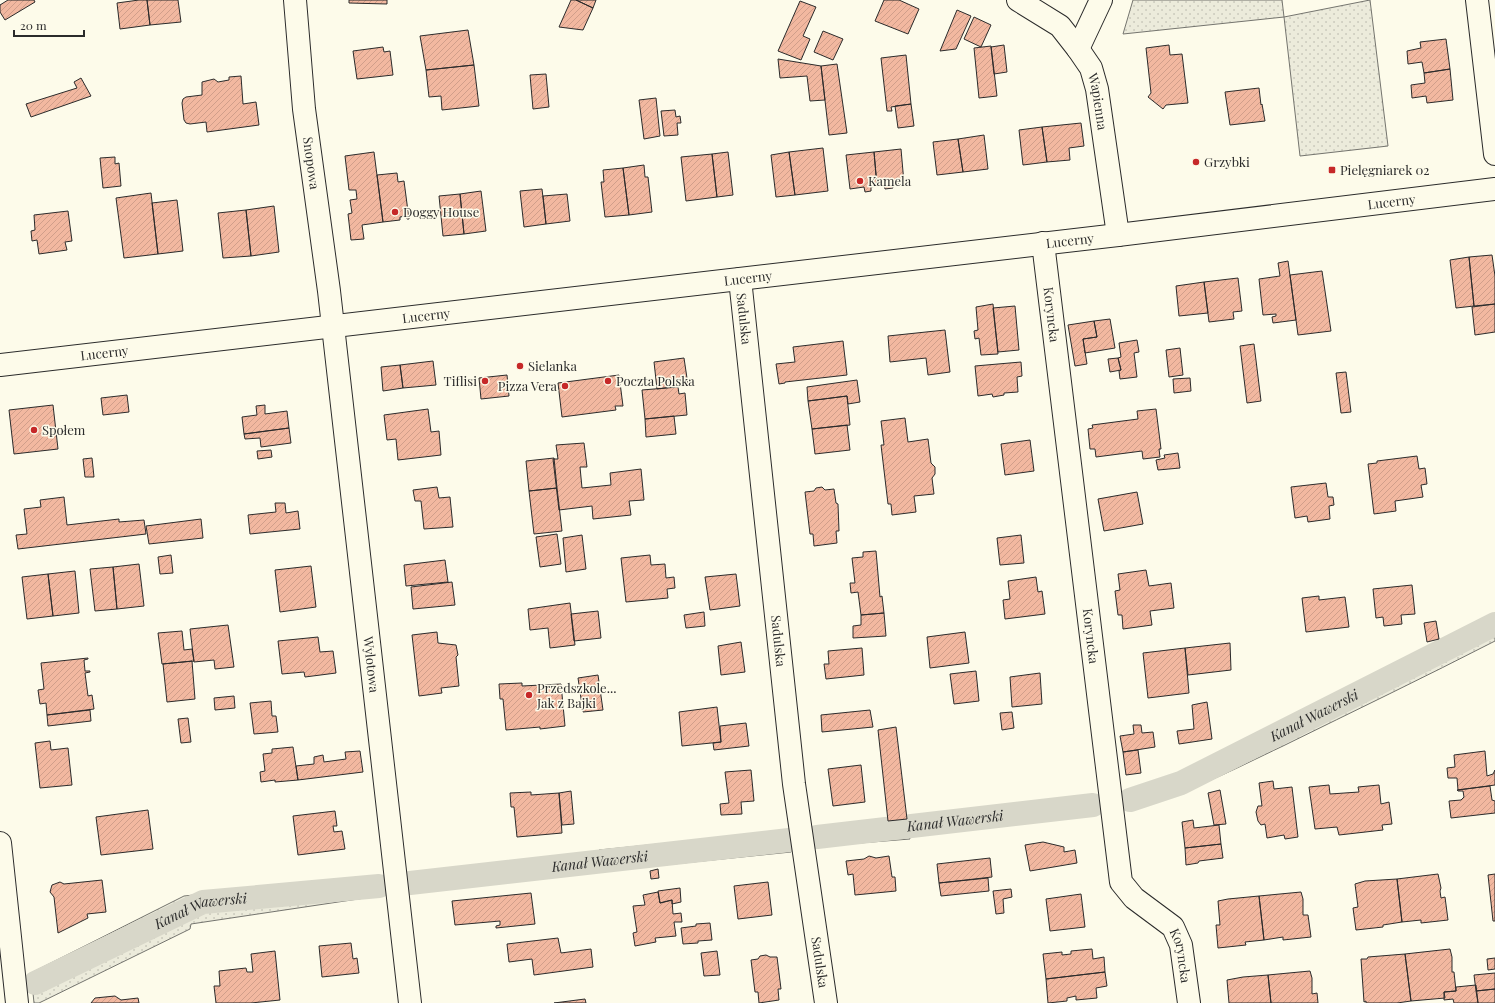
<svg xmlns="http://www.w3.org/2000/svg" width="1495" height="1003" font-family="'Playfair Display',serif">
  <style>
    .green { fill: url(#green-dots); stroke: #74746e }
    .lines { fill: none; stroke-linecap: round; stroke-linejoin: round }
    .canal { stroke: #d8d7c9; stroke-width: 24 }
    .building { fill: url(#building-hatch); stroke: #2b2b2b }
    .minor-casing { stroke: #2b2b2b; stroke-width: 24 }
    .minor { stroke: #fdfbea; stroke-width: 22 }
    .poi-dot { fill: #c62828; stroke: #fdfbea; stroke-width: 1.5 }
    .labels { text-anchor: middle; stroke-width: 3; stroke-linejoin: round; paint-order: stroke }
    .street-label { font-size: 13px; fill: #2b2b2b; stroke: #fdfbea }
    .poi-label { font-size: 13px; fill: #2b2b2b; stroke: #fdfbea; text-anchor: start }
    .water-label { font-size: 14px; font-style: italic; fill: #2b2b2b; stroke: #fdfbea }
  </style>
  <defs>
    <pattern id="green-dots" width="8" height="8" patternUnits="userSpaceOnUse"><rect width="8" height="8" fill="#ecebdb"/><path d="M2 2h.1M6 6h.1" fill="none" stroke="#cbcabc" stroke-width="1.8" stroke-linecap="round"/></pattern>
    <pattern id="building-hatch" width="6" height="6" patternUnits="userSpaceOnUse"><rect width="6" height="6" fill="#f2b8a0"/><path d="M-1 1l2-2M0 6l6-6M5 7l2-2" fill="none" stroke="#d09e8a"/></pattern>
  </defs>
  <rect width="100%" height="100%" fill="#fdfbea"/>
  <path class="green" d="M 1133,0 L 1282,0 L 1284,17 L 1370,0 L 1388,146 L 1300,156 L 1284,17 L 1123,34 Z
    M 1495,613 L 1495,641 C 1425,677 1354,711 1283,746 C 1234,769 1177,800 1123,808 L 1121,794 L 1132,792 L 1178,777 L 1301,712 Z
    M 1093,795 L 1096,815 L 909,835 L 910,839 L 822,846 L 820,830 Z
    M 788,831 L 791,852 L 409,891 L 408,878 L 599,855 L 599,850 Z
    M 382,876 L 385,895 L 191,924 L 190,929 L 39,1003 L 34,1003 L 31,973 L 184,896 Z"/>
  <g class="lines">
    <g class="canal">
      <path id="s1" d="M 1130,800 L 1181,783 L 1495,624"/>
      <path id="s2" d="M 817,837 L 1093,805"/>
      <path id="s3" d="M 410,883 L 789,840"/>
      <path id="s4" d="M 35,983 L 203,902 L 379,886"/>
    </g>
  </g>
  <path class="building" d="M 8,0 L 34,0 L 35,2 L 5,20 L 0,12 L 0,5 Z
    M 139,0 L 147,0 L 150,25 L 120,29 L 117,3 Z
    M 147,0 L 178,0 L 181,22 L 150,25 Z
    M 349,0 L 387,0 L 387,4 L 349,3 Z
    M 571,0 L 576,0 L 593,8 L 583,30 L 559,27 Z
    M 576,0 L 596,0 L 593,8 Z
    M 884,0 L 899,0 L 919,9 L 908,34 L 875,21 Z
    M 800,1 L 816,7 L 803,36 L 810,39 L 801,60 L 778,51 Z
    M 957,10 L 971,16 L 956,49 L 940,51 Z
    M 974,17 L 991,25 L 981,47 L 964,39 Z
    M 468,30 L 474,65 L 426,70 L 420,36 Z
    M 823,31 L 843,39 L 833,60 L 814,52 Z
    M 1446,39 L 1450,69 L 1424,73 L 1422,62 L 1408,64 L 1407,51 L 1421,48 L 1420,42 Z
    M 1004,45 L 1007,72 L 994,74 L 991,47 Z
    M 1169,45 L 1170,55 L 1182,54 L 1188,103 L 1166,105 L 1163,109 L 1148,97 L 1151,93 L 1146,48 Z
    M 991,46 L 997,96 L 979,98 L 974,48 Z
    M 383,47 L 384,52 L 390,51 L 393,75 L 357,79 L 353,51 Z
    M 906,55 L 911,104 L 891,107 L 892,111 L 887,111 L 881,58 Z
    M 778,59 L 821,66 L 825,100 L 810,101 L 807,76 L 780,78 Z
    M 837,64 L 847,133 L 829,135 L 821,66 Z
    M 474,65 L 479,106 L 442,110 L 441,96 L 429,97 L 426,70 Z
    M 1450,69 L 1453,100 L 1427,103 L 1426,96 L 1412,98 L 1411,85 L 1425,83 L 1424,73 Z
    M 546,74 L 549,107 L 533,109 L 530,75 Z
    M 241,76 L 243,104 L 256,102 L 259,125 L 207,132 L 206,122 L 190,124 L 186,123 L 184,120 L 182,103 L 183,99 L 186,97 L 202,95 L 202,82 L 214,79 L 218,82 L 229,80 L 229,77 Z
    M 81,78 L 91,96 L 31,117 L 26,104 L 77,88 L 74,82 Z
    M 1259,88 L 1261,105 L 1262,104 L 1265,121 L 1230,125 L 1225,92 Z
    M 656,98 L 660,136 L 644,139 L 639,100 Z
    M 911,104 L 914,126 L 898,128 L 895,106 Z
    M 675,110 L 676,117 L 680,116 L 681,123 L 677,123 L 678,135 L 664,136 L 661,111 Z
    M 1081,123 L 1084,146 L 1069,148 L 1070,160 L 1047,162 L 1042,127 Z
    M 1042,127 L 1047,162 L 1023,165 L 1019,130 Z
    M 984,135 L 988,169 L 963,172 L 958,139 Z
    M 958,139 L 963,172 L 937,175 L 933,142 Z
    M 823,148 L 828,191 L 795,195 L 789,152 Z
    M 901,149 L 904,183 L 892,184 L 893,188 L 885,189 L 884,185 L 877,186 L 874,152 Z
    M 374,152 L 383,222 L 362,225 L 364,239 L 351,240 L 348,214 L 352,213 L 350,200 L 357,199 L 356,190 L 349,190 L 345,156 Z
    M 728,152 L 733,195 L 717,197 L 712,154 Z
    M 789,152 L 795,195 L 776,197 L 771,155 Z
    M 874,152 L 877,186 L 871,187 L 871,191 L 865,192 L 864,187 L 850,189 L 846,155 Z
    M 712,154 L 717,197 L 686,201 L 681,157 Z
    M 115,157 L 115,164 L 119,163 L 121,186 L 103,188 L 100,158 Z
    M 644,165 L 645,177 L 648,177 L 652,212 L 629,215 L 623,168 Z
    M 623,168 L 629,215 L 605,217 L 601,182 L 604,182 L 603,170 Z
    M 397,173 L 398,182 L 404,181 L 409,219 L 407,219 L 406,216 L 400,217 L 400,220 L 383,222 L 377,175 Z
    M 542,189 L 546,224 L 524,227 L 520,191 Z
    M 481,191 L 486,231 L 464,234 L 460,194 Z
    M 151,193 L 158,254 L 124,258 L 116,198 Z
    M 460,194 L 464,234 L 443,236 L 439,196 Z
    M 567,194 L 570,221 L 546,224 L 543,196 Z
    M 177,200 L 183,251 L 158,254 L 152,203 Z
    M 274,206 L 279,252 L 251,256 L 246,210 Z
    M 246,210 L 251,256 L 223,258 L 218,213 Z
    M 68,211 L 72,241 L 65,242 L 67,250 L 39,254 L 37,240 L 32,241 L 31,231 L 35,230 L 34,215 Z
    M 1492,255 L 1495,276 L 1495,304 L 1474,306 L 1469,257 Z
    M 1469,257 L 1474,306 L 1456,308 L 1450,260 Z
    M 1288,261 L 1296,320 L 1273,323 L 1272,317 L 1276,316 L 1276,314 L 1263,315 L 1259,279 L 1280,276 L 1278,263 Z
    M 1322,271 L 1331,331 L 1298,335 L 1290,275 Z
    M 1238,278 L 1242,311 L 1233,312 L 1234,319 L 1209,322 L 1204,282 Z
    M 1204,282 L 1208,313 L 1179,316 L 1176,286 Z
    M 993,304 L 998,354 L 981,355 L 979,338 L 975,339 L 974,331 L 978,330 L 976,307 Z
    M 1495,304 L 1495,332 L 1475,335 L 1472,307 Z
    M 1015,306 L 1019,350 L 998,352 L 993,308 Z
    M 1110,319 L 1115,348 L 1085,353 L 1083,339 L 1097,337 L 1094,321 Z
    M 1094,321 L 1097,337 L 1083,339 L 1087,364 L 1075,366 L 1068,325 Z
    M 945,330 L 950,372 L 928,375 L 926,358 L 890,362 L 888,336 Z
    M 1137,340 L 1139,352 L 1134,353 L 1137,377 L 1120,379 L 1119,371 L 1121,370 L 1118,358 L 1121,357 L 1119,343 Z
    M 843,341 L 847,375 L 785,382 L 785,383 L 779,384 L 776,364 L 795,362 L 793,347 Z
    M 1254,344 L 1261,401 L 1247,403 L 1240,346 Z
    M 1180,348 L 1183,375 L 1169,377 L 1166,350 Z
    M 684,358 L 688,385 L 657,389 L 654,362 Z
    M 1118,358 L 1121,370 L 1110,372 L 1108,359 Z
    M 433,361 L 436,385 L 403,388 L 400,365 Z
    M 1021,362 L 1022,376 L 1017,377 L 1018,392 L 1004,393 L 1004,395 L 993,397 L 992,394 L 978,396 L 975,366 Z
    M 400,365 L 403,388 L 383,391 L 381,367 Z
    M 1346,372 L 1351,412 L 1341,413 L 1336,373 Z
    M 507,375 L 509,396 L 481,399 L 479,378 Z
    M 619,375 L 623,406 L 615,406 L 616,410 L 562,417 L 558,383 Z
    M 1190,378 L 1191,391 L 1174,393 L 1173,379 Z
    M 857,380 L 860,402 L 848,404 L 847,396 L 808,401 L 807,387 Z
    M 678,387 L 679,394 L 685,393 L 687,415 L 645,419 L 642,390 Z
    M 127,395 L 129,412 L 103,415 L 101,398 Z
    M 847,396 L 850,425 L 812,429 L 808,401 Z
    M 53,405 L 58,449 L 14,454 L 9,410 Z
    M 265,405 L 265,414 L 287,411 L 289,428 L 244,434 L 242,417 L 257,415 L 256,406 Z
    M 428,409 L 431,432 L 439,431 L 441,455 L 398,460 L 396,439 L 387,440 L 384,415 Z
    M 1156,409 L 1161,449 L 1159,449 L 1160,457 L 1143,459 L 1142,451 L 1096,457 L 1095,449 L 1090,449 L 1088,429 L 1093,428 L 1092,425 L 1138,419 L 1137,411 Z
    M 674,416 L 676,434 L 646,437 L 645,419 Z
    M 905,418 L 908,442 L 928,439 L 931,463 L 935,467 L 935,474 L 932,478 L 934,494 L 914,496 L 916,512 L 892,515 L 891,504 L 888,504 L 881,445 L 884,445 L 881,421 Z
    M 847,425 L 850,450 L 815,454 L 812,429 Z
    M 289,428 L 291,443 L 261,447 L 260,438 L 245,439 L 244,434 Z
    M 1030,440 L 1034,471 L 1005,475 L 1001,444 Z
    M 584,443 L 587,467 L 580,467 L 582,488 L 611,485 L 610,473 L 641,469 L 644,500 L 629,501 L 631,515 L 593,519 L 592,506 L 559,510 L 553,459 L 558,459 L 556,445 Z
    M 271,450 L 272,457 L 258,459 L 257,451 Z
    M 1178,453 L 1180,468 L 1158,470 L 1156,460 L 1165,458 L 1164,455 Z
    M 1417,456 L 1419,469 L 1425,468 L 1427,484 L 1421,485 L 1423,497 L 1395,501 L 1396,511 L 1374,514 L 1368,464 L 1377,463 L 1377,461 Z
    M 92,458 L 94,477 L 85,477 L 83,459 Z
    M 554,458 L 557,488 L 529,491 L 526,461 Z
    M 1326,483 L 1328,497 L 1333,497 L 1334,505 L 1329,506 L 1330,519 L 1308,522 L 1307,516 L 1295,518 L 1291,487 Z
    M 437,487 L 439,498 L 450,497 L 453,527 L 424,529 L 421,501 L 415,501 L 413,490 Z
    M 822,487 L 825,490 L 834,489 L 836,503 L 838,504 L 839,531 L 836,531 L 837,543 L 814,546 L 813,534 L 810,534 L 805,492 L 814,491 L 816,488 Z
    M 557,488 L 562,531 L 534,534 L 529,491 Z
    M 1137,492 L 1143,524 L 1104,531 L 1098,499 Z
    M 64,497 L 67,525 L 119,519 L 119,522 L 144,520 L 146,534 L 18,549 L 16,535 L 27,534 L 24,509 L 41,507 L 40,500 Z
    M 275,503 L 285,503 L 286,513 L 298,511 L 300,529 L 250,534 L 248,515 L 276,512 Z
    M 201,519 L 203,538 L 149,544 L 146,526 Z
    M 557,534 L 561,564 L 540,567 L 536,537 Z
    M 582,535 L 586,569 L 566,572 L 563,538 Z
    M 1021,535 L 1024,563 L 1000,565 L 997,538 Z
    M 876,551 L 880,597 L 882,596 L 884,613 L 861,615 L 858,592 L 851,593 L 850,583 L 855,583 L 852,558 L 863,557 L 863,552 Z
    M 171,555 L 173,573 L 160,574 L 158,557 Z
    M 650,555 L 651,565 L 665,564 L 666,578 L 674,577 L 675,588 L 667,589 L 668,598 L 626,602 L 621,558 Z
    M 445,560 L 448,582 L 406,586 L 404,565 Z
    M 139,564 L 144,606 L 117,609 L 113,567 Z
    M 311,566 L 316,607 L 280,612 L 275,570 Z
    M 113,567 L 117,609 L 95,611 L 90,569 Z
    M 1146,570 L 1149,586 L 1171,583 L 1174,608 L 1150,611 L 1152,625 L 1123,629 L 1122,615 L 1118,615 L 1115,591 L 1120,590 L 1118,574 Z
    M 75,571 L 79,613 L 53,616 L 48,574 Z
    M 48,574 L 53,616 L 27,619 L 22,577 Z
    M 736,574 L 740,606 L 710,610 L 705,577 Z
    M 1036,577 L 1038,592 L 1042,591 L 1045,614 L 1005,619 L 1003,600 L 1010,599 L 1008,581 Z
    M 452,582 L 455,605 L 413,609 L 411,587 Z
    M 1412,585 L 1415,614 L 1401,615 L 1402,624 L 1384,626 L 1383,617 L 1376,618 L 1373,589 Z
    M 1319,596 L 1319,600 L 1345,597 L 1349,627 L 1306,632 L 1302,598 Z
    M 570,603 L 575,645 L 550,648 L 548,628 L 530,630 L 528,609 Z
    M 598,611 L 601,638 L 574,641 L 571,614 Z
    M 704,612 L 705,626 L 686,628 L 684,615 Z
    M 884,613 L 886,636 L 853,638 L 853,626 L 861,625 L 861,615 Z
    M 1436,621 L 1439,639 L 1427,642 L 1424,623 Z
    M 228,625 L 234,667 L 215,669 L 214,660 L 194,662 L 190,629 Z
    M 182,631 L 184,650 L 192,649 L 194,661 L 162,664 L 158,633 Z
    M 437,632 L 438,643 L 456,645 L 458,655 L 456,657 L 459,686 L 441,688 L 442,693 L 419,696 L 412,635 Z
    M 965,632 L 969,663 L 930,668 L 927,637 Z
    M 318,637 L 320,652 L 333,651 L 336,673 L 305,677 L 304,672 L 282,674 L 278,641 Z
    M 741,642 L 745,672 L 721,675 L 718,646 Z
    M 1230,643 L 1231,670 L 1188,675 L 1185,648 Z
    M 862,648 L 864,675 L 826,679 L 824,664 L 829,664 L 828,651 Z
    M 1185,648 L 1189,693 L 1148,698 L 1143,653 Z
    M 88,658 L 88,659 L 84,660 L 85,671 L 90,671 L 90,672 L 85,673 L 88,696 L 92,695 L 94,709 L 47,715 L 46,703 L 40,704 L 38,690 L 44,689 L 41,663 Z
    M 192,661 L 195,699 L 167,702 L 163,664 Z
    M 976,671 L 979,701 L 954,704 L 950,674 Z
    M 1040,673 L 1042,704 L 1012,707 L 1010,677 Z
    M 598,675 L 603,710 L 583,712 L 578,678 Z
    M 522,683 L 522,686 L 561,684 L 565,726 L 540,729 L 540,727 L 506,730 L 503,699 L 500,699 L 499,684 Z
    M 234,696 L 235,708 L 215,710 L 214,698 Z
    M 271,701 L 272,716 L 276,716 L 278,732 L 254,734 L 250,703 Z
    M 1207,702 L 1212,739 L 1179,744 L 1177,731 L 1194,729 L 1192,705 Z
    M 717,707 L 721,742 L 682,746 L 679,712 Z
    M 90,710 L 91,721 L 48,726 L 47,715 Z
    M 870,710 L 873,727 L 822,732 L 821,715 Z
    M 1012,712 L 1014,728 L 1002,730 L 1000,713 Z
    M 188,718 L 191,742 L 181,743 L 178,719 Z
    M 746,723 L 749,746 L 714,750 L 713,743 L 721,742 L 720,726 Z
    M 1133,725 L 1141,725 L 1142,733 L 1153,732 L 1155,747 L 1123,752 L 1120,736 L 1134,734 Z
    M 896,727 L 907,819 L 888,821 L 878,730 Z
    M 50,741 L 51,750 L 68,748 L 72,785 L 40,788 L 35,743 Z
    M 293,747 L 298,780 L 275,782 L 275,780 L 261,782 L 260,772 L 265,771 L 263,754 L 272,753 L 272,749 Z
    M 1138,750 L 1141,773 L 1126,775 L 1123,752 Z
    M 360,751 L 363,772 L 298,780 L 296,766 L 314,764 L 314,757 L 323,755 L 324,762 L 346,759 L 345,752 Z
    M 1485,751 L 1487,776 L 1493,774 L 1495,770 L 1495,785 L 1458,790 L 1457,778 L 1448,778 L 1447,768 L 1455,767 L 1454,755 Z
    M 861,765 L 865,802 L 833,806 L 828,769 Z
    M 751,770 L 754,801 L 741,802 L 742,814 L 721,815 L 720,804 L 729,803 L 725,772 Z
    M 1273,781 L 1274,789 L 1292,787 L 1298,837 L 1285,839 L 1284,835 L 1267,838 L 1265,824 L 1261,825 L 1258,821 L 1256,812 L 1258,806 L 1262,806 L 1259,783 Z
    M 1329,785 L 1330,794 L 1359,792 L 1358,787 L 1379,785 L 1381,804 L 1389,802 L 1392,824 L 1382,825 L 1383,830 L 1339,835 L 1337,827 L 1315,829 L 1309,787 Z
    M 1490,786 L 1492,800 L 1495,801 L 1495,813 L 1451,818 L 1449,801 L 1461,800 L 1464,797 L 1463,791 L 1458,791 L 1457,790 Z
    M 1220,790 L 1226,824 L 1214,825 L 1208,793 Z
    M 571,791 L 574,824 L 562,825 L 559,793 Z
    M 531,792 L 531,795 L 559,793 L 562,833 L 517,837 L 514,807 L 511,807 L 510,793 Z
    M 148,810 L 153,849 L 101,855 L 96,817 Z
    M 335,811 L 337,826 L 333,826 L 334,832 L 342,831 L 345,849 L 298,855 L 293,816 Z
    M 1193,820 L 1194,828 L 1219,825 L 1221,844 L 1185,848 L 1182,822 Z
    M 1043,842 L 1064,847 L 1064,852 L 1075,850 L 1077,863 L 1030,871 L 1025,845 Z
    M 1221,844 L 1223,858 L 1199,861 L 1198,863 L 1186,865 L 1185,848 Z
    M 869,856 L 876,858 L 889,856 L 892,877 L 895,877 L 896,891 L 855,895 L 853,874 L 848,875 L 846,861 L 864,859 Z
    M 990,858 L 992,877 L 939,883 L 937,864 Z
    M 658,869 L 659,878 L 651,879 L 650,871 Z
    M 1438,874 L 1441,888 L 1440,891 L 1441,898 L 1445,897 L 1448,920 L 1421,923 L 1421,920 L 1402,922 L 1397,879 Z
    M 1495,874 L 1495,921 L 1493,921 L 1488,875 Z
    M 988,878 L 989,891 L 941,896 L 939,883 Z
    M 1397,879 L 1402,922 L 1383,925 L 1383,927 L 1356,930 L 1353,908 L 1358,907 L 1355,884 L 1365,881 Z
    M 102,880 L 106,912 L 87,914 L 88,918 L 58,933 L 54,897 L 50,892 L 52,885 L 60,882 L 64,884 Z
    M 768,882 L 772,915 L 738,919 L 734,886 Z
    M 680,888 L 681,902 L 672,904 L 672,900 L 660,903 L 658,891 Z
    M 1011,889 L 1012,897 L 1003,899 L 1004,913 L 996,914 L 993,891 Z
    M 658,892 L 660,903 L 672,900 L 673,914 L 681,913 L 682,922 L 674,922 L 676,936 L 655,938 L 656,942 L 635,946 L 633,933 L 637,932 L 633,906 L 645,905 L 643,895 Z
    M 1301,892 L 1303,899 L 1303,915 L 1308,915 L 1311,937 L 1283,940 L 1283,937 L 1264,940 L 1259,896 Z
    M 531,893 L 535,924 L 496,928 L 496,926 L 500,925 L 500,921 L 455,925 L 452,901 Z
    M 1081,894 L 1085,927 L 1050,931 L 1046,899 Z
    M 1259,896 L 1264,940 L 1245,942 L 1246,945 L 1218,948 L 1216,925 L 1220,925 L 1218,901 L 1228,899 Z
    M 710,923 L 712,940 L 698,941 L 698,943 L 683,944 L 681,928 L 696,926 L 696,924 Z
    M 558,938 L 561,953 L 591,949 L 593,967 L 534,975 L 532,959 L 509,962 L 507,944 Z
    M 351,943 L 353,959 L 357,958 L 359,973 L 322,977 L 319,946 Z
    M 1092,949 L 1093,959 L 1104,957 L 1105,972 L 1046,979 L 1043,954 L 1062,952 L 1062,955 L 1071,954 L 1071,951 Z
    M 1450,949 L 1452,957 L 1452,972 L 1454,972 L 1456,991 L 1444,992 L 1445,998 L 1411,1001 L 1405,954 Z
    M 275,951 L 280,1000 L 251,1003 L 216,1003 L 214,986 L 220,986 L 219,971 L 246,968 L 247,972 L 253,972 L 251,954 Z
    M 717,951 L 720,975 L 704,976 L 701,953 Z
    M 1405,954 L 1411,1001 L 1397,1003 L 1366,1003 L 1366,1001 L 1364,1002 L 1361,959 L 1367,959 L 1368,957 Z
    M 766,955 L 770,957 L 777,957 L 781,989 L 778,989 L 779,1000 L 759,1003 L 758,992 L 755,992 L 751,960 L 758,959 L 760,956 Z
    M 1495,958 L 1495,969 L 1488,970 L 1487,959 Z
    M 1310,971 L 1312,978 L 1312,994 L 1317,993 L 1318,1003 L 1271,1003 L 1268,975 Z
    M 1105,972 L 1107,986 L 1096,988 L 1097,998 L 1076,1000 L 1076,996 L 1067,998 L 1067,1001 L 1048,1003 L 1046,979 Z
    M 1495,973 L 1495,989 L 1476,991 L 1474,975 Z
    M 1268,975 L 1271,1003 L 1229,1003 L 1227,980 L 1243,977 Z
    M 1476,985 L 1478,1003 L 1454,1003 L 1453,999 L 1444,1000 L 1444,992 L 1456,991 L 1456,987 Z
    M 1495,989 L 1495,1003 L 1478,1003 L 1476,991 Z
    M 115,996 L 121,1000 L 138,998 L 139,1003 L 91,1003 L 95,998 Z
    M 585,999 L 586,1003 L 554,1003 Z"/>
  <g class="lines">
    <g class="minor-casing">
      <g id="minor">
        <path id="s5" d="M 295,0 L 304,109 L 329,291 L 410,1003"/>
        <path id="s6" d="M 1018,0 L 1060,26 L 1078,49 L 1091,68 L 1097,89 L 1118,235"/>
        <path d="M 1477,0 L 1495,154"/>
        <path d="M 1078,49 L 1101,0"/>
        <path id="s7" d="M 1043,243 L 1121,882 L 1134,898 L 1173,927 L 1181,945 L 1189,1003"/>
        <path id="s8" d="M 740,279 L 794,784 L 826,1003"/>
        <path id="s9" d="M 0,365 L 1118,235 L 1495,189"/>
        <path d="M 0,843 L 17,1003"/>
      </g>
    </g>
    <use href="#minor" class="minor"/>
  </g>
  <g class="poi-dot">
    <circle cx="1196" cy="162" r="4"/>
    <rect x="1328" y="166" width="8" height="8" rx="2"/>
    <circle cx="860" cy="181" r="4"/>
    <circle cx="395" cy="212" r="4"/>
    <circle cx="520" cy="366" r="4"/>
    <circle cx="485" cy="381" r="4"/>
    <circle cx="608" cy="381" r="4"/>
    <circle cx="565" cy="386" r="4"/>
    <circle cx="34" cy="430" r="4"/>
    <circle cx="529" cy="695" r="4"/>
  </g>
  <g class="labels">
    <g class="street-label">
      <text dy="5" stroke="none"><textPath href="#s6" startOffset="136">Wapienna</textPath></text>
      <text dy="5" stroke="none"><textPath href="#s5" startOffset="164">Snopowa</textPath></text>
      <text dy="5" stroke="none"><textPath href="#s9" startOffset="1401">Lucerny</textPath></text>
      <text dy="5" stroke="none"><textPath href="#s9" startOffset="1077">Lucerny</textPath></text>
      <text dy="5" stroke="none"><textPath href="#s9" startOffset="753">Lucerny</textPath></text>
      <text dy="5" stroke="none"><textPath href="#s7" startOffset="72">Koryncka</textPath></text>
      <text dy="5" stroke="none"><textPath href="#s9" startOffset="429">Lucerny</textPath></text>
      <text dy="5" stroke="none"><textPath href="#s8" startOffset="40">Sadulska</textPath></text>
      <text dy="5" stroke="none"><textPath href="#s9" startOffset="105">Lucerny</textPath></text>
      <text dy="5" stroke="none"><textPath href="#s7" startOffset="396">Koryncka</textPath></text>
      <text dy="5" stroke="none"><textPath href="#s8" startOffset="364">Sadulska</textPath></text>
      <text dy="5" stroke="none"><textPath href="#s5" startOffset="669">Wylotowa</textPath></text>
      <text dy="5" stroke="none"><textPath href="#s7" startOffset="743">Koryncka</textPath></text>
      <text dy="5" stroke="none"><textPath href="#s8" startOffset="688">Sadulska</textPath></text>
    </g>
    <g class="poi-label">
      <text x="1204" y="167">Grzybki</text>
      <text x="1340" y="175">Pielęgniarek 02</text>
      <text x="868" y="186">Kamela</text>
      <text x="403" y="217">Doggy House</text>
      <text x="528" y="371">Sielanka</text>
      <text x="477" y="386" text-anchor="end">Tiflisi</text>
      <text x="616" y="386">Poczta Polska</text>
      <text x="557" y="391" text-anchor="end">Pizza Vera</text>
      <text x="42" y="435">Społem</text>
      <text x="537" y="693">Przedszkole...<tspan x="537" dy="15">Jak z Bajki</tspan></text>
    </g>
    <g class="water-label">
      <text dy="5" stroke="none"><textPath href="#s1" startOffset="203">Kanał Wawerski</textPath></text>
      <text dy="5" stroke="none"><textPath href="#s2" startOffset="139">Kanał Wawerski</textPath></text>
      <text dy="5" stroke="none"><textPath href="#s3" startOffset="191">Kanał Wawerski</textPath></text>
      <text dy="5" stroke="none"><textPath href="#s4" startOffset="182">Kanał Wawerski</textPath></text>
    </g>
  </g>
  <path d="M14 30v6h70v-6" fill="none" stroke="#2b2b2b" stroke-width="2"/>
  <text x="20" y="30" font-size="12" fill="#2b2b2b" stroke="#fdfbea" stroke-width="3" paint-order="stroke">20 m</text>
</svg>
